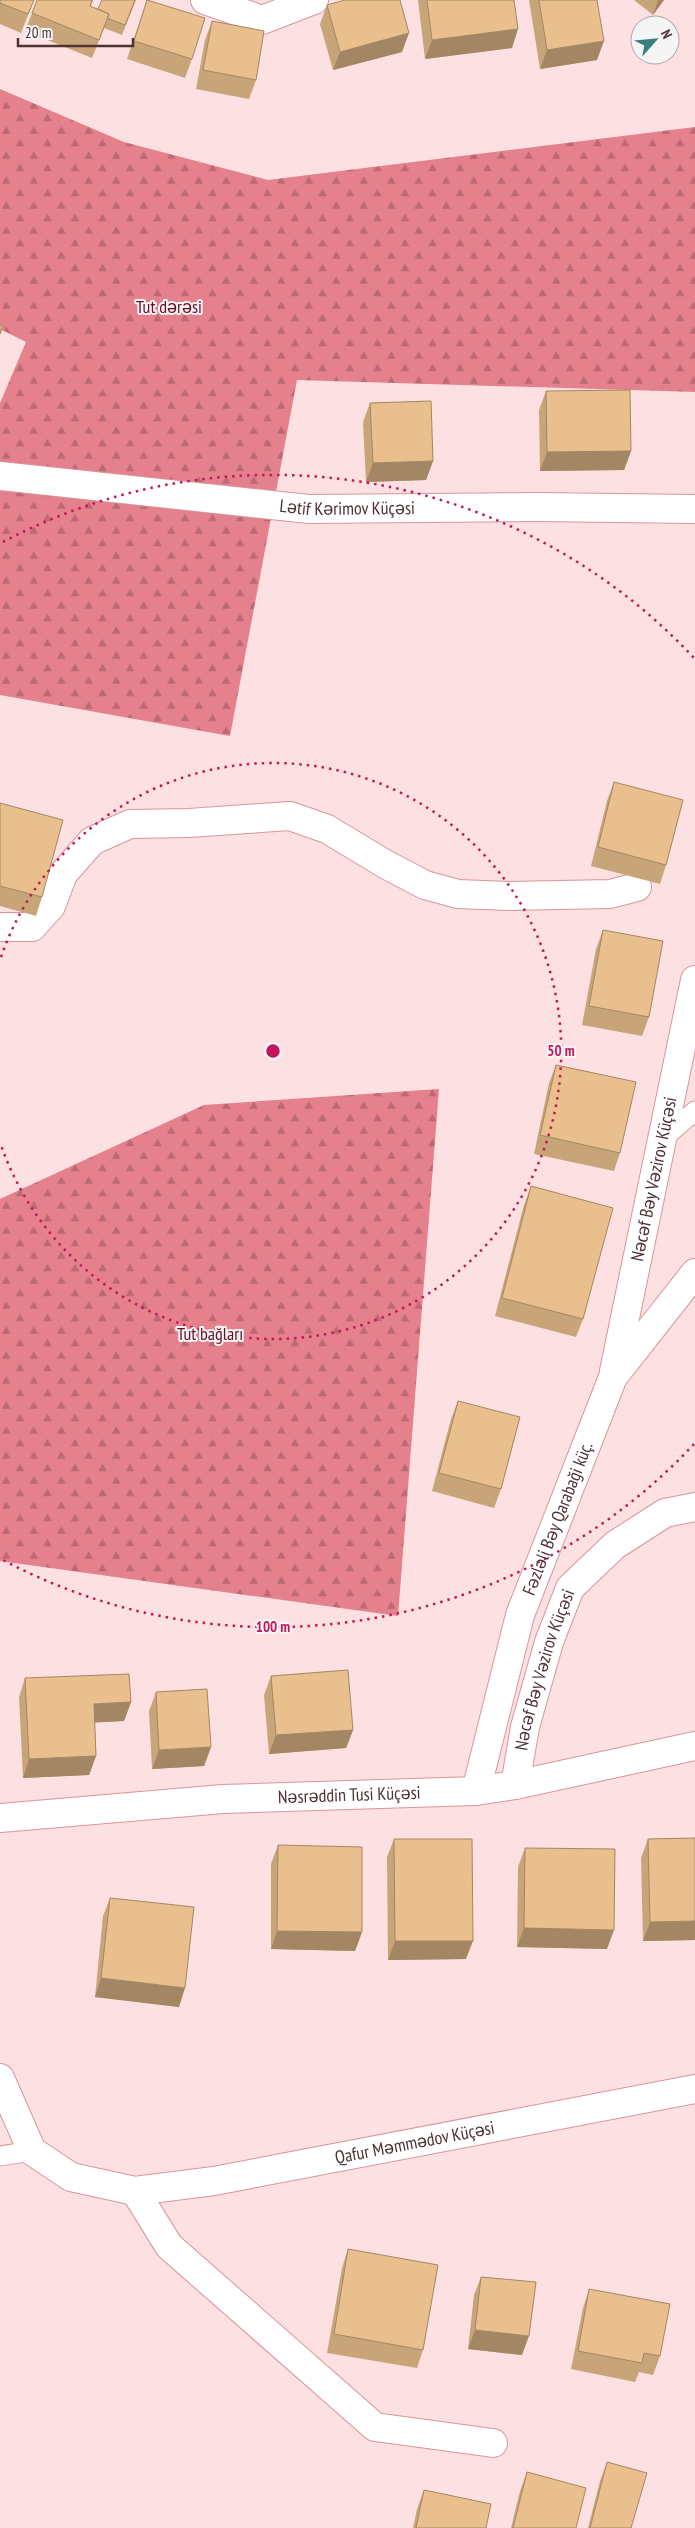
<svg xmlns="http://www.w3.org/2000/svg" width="695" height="2528" font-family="'PT Sans Narrow',sans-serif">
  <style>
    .forest { fill: url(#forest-firs) }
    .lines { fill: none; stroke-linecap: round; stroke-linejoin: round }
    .lane-casing { stroke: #d8959c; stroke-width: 21 }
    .street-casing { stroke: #d8959c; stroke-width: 30 }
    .lane { stroke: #fff; stroke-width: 19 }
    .street { stroke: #fff; stroke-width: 28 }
    .wall { fill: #c8a579 }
    .shaded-wall { fill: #a38663 }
    .building { fill: #e9c08d; stroke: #a38663 }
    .ring { fill: none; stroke: #c2185b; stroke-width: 2.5; stroke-dasharray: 2.5 5 }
    .labels { text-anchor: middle; stroke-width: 4; stroke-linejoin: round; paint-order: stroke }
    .park-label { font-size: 18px; fill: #690d26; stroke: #f5f5f5 }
    .street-label { font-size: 18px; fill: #4d3134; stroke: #f5f5f5 }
    .centre { fill: #c2185b; stroke: #f5f5f5; stroke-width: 2.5 }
    .ring-label { font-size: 15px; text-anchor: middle; font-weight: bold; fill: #c2185b; stroke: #f5f5f5; stroke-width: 4; stroke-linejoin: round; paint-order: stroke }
  </style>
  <defs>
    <pattern id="forest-firs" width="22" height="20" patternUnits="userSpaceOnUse" patternTransform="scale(1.25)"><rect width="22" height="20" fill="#e5808d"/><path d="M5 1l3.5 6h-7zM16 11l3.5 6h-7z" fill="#bc6974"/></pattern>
  </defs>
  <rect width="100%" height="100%" fill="#fde0e2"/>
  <path class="forest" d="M 0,89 L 124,142 L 268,180 L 695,127 L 695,392 L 297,380 L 230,736 L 0,695 L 0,403 L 26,342 L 0,329 Z
    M 439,1089 L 398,1616 L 0,1561 L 0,1199 L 204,1105 Z"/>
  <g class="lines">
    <g class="lane-casing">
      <path id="lane" d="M 661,1140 L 695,1111
        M 0,2156 L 32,2151"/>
    </g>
    <g class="street-casing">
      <g id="street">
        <path d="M 205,0 L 262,20 L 314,0"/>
        <path id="s1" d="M 0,476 L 309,509 L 537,507 L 695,509"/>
        <path d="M 0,927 L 32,927 L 51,906 L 63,874 L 92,841 L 130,824 L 189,823 L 290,816 L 327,829 L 385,864 L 425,885 L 458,894 L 509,896 L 610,894 L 637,887"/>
        <path id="s2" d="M 614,1371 L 695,980"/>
        <path id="s3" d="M 515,1785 L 525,1727 L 549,1642 L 570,1588 L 615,1545 L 665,1513 L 695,1507"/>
        <path id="s4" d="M 476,1791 L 520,1615 L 613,1377 L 695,1273"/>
        <path id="s5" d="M 0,1818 L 223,1799 L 476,1791 L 515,1785 L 695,1746"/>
        <path id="s6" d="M 0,2078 L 32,2151 L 71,2177 L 135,2191 L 214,2181 L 695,2089"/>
        <path d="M 135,2191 L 169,2246 L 375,2427 L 493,2443"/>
      </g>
    </g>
    <use href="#lane" class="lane"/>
    <use href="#street" class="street"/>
  </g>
  <path class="wall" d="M 0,0 L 34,0 L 21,33 L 0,24 Z
    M 37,0 L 93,0 L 91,6 L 98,9 L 136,0 L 122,35 L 104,28 L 92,58 L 25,31 Z
    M 147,0 L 192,59 L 185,78 L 127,59 Z
    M 418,0 L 514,0 L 512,48 L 425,59 Z
    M 529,0 L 597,0 L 597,60 L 540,69 Z
    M 634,0 L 664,0 L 653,15 Z
    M 327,5 L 402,52 L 333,70 L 320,24 Z
    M 212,21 L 256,80 L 249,99 L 196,89 L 205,40 Z
    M 546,391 L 631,451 L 624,470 L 540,471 L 539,410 Z
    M 370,403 L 433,461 L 426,480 L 366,482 L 363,422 Z
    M 614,782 L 666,865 L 660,884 L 591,866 L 607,801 Z
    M 0,803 L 42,897 L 36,916 L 0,906 Z
    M 603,930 L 649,1017 L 642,1036 L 582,1025 L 596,949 Z
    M 556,1065 L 620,1153 L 614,1171 L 534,1154 L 549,1083 Z
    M 531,1186 L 583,1319 L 576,1337 L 495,1316 L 524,1205 Z
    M 458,1401 L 501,1489 L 494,1508 L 432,1491 L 451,1419 Z
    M 271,1676 L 353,1730 L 346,1748 L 269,1754 L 264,1695 Z
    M 25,1678 L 131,1702 L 124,1721 L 94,1722 L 96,1756 L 89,1775 L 23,1778 L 19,1697 Z
    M 156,1692 L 211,1747 L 204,1766 L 152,1769 L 149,1711 Z
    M 695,1838 L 695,1940 L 643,1941 L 641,1858 L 648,1839 Z
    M 394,1839 L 466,1959 L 388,1960 L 387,1857 Z
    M 278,1845 L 362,1932 L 355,1951 L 271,1949 L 271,1864 Z
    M 525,1848 L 607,1949 L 517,1947 L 518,1867 Z
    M 110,1898 L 179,2007 L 95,1997 L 103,1916 Z
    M 348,2249 L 423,2350 L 417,2368 L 327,2353 L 342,2268 Z
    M 481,2277 L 522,2355 L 468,2349 L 474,2295 Z
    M 589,2289 L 660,2356 L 653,2375 L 639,2372 L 635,2382 L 571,2369 L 583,2308 Z
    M 607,2462 L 631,2528 L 588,2528 L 600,2481 Z
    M 527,2472 L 576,2528 L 511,2528 L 520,2491 Z
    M 424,2490 L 486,2528 L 413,2528 L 417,2509 Z"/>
  <path class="shaded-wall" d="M 658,0 L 664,0 L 653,15 Z
    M 518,29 L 512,48 L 425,59 L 432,40 Z
    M 409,33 L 402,52 L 333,70 L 340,52 Z
    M 604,41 L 597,60 L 540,69 L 547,50 Z
    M 631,451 L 624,470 L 540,471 L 547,452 Z
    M 433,461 L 426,480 L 366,482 L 373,463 Z
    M 131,1702 L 124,1721 L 87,1723 L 94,1704 Z
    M 353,1730 L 346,1748 L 269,1754 L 276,1735 Z
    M 211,1747 L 204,1766 L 152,1769 L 159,1750 Z
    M 96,1756 L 89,1775 L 23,1778 L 29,1759 Z
    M 695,1921 L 695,1940 L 643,1941 L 650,1922 Z
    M 524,1928 L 614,1930 L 607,1949 L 517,1947 Z
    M 277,1931 L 362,1932 L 355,1951 L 271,1949 Z
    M 395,1941 L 473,1941 L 466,1959 L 388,1960 Z
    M 101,1978 L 185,1988 L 179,2007 L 95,1997 Z
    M 475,2330 L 529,2336 L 522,2355 L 468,2349 Z"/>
  <path class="building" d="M 0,0 L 34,0 L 28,14 L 0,3 Z
    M 37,0 L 92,0 L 90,6 L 109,14 L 99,40 L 32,13 Z
    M 102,0 L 135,0 L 125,25 L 107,18 L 109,14 L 98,9 Z
    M 147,0 L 205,18 L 192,59 L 134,41 Z
    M 345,0 L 400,0 L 409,33 L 340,52 L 327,5 Z
    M 427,0 L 514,0 L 518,29 L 432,40 Z
    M 539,0 L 597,0 L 604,41 L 547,50 Z
    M 212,21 L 264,31 L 256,80 L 203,70 Z
    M 0,325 L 3,326 L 0,334 Z
    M 630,390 L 631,451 L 547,452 L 546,391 Z
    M 431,401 L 433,461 L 373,463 L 370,403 Z
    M 614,782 L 683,800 L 666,865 L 598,847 Z
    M 0,803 L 63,820 L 42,897 L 0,886 Z
    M 603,930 L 663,941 L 649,1017 L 589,1006 Z
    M 556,1065 L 636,1082 L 620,1153 L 540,1135 Z
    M 531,1186 L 613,1208 L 583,1319 L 502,1298 Z
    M 458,1401 L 520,1417 L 501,1489 L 439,1473 Z
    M 348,1670 L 353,1730 L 276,1735 L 271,1676 Z
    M 129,1674 L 131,1702 L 94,1704 L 96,1756 L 29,1759 L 25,1678 Z
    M 207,1689 L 211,1747 L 159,1750 L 156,1692 Z
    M 695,1838 L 695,1921 L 650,1922 L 648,1839 Z
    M 394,1839 L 472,1839 L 473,1941 L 395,1941 Z
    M 278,1845 L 362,1847 L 362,1932 L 277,1931 Z
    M 525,1848 L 615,1849 L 614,1930 L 524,1928 Z
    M 110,1898 L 194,1907 L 185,1988 L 101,1978 Z
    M 348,2249 L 438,2265 L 423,2350 L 334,2334 Z
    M 481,2277 L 536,2282 L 529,2336 L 475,2330 Z
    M 589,2289 L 670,2304 L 660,2356 L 644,2353 L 642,2363 L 578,2351 Z
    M 607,2462 L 647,2473 L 631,2528 L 590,2528 Z
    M 527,2472 L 586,2488 L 576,2528 L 513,2528 Z
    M 424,2490 L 491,2504 L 486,2528 L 416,2528 Z"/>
  <g class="ring">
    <path d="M1 957A288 288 0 1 1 1 1145"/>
    <path d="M694 1444A576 576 0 0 1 3 1560M3 542A576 576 0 0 1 694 658"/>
  </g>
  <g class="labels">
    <g class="park-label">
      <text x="169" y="313">Tut dərəsi</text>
      <text x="210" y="1340">Tut bağları</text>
    </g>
    <g class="street-label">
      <text dy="6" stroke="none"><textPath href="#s1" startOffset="349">Lətif Kərimov Küçəsi</textPath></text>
      <text dy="6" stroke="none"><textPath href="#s2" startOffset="196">Nəcəf Bəy Vəzirov Küçəsi</textPath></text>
      <text dy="6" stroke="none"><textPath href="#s4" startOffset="285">Fəzləli Bəy Qarabaği küç.</textPath></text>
      <text dy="6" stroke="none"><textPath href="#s3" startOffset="119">Nəcəf Bəy Vəzirov Küçəsi</textPath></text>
      <text dy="6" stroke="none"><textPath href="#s5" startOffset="350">Nəsrəddin Tusi Küçəsi</textPath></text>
      <text dy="6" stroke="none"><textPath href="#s6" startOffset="476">Qafur Məmmədov Küçəsi</textPath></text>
    </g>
  </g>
  <circle cx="273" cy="1051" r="8" class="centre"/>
  <g class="ring-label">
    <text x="561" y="1056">50 m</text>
    <text x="273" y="1632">100 m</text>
  </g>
  <g transform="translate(655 40) rotate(63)"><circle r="24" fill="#f5f5f5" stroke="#b2a7a8"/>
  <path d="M0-4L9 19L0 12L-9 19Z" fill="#37807d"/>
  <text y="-8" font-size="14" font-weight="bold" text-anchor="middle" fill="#4d3134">N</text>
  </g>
  <path d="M18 38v8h115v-8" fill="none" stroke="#4d3134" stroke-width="2.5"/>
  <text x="25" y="38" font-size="15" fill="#4d3134" stroke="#f5f5f5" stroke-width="4" paint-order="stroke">20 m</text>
</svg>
